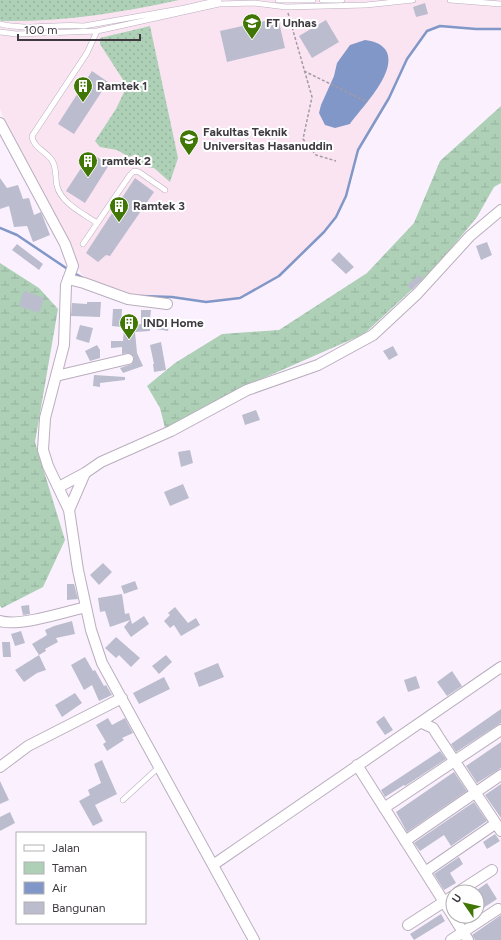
<svg xmlns="http://www.w3.org/2000/svg" width="501" height="940" font-family="Figtree,sans-serif">
  <style>
    .education { fill: #fae4f2 }
    .green { fill: url(#green-dots) }
    .wetland { fill: url(#wetland-marsh) }
    .water { fill: #8097c7 }
    .lines { fill: none; stroke-linecap: round; stroke-linejoin: round }
    .stream { stroke: #8097c7; stroke-width: 2.5 }
    .building { fill: #bbbcce }
    .lane-casing { stroke: #baaebe; stroke-width: 6 }
    .street-casing { stroke: #baaebe; stroke-width: 12 }
    .path { stroke: #a29ba5; stroke-width: 1.5; stroke-dasharray: 3 2; stroke-linecap: butt }
    .lane { stroke: #fff; stroke-width: 5 }
    .street { stroke: #fff; stroke-width: 10 }
    .labels { text-anchor: middle; stroke-width: 4; stroke-linejoin: round; paint-order: stroke }
    .poi-label { font-size: 12px; font-weight: bold; fill: #3e3a40; stroke: #fff; text-anchor: start }
  </style>
  <defs>
    <pattern id="green-dots" width="8" height="8" patternUnits="userSpaceOnUse"><rect width="8" height="8" fill="#add0b6"/><path d="M2 2h.1M6 6h.1" fill="none" stroke="#96b39e" stroke-width="1.8" stroke-linecap="round"/></pattern>
    <pattern id="wetland-marsh" width="20" height="14" patternUnits="userSpaceOnUse"><rect width="20" height="14" fill="#add0b6"/><path d="M1 5h8M5 5V1M11 12h8M15 12V8" fill="none" stroke="#96b39e"/></pattern>
  </defs>
  <rect width="100%" height="100%" fill="#fbf1fe"/>
  <path class="education" d="M 0,0 L 501,0 L 501,29 L 476,29 L 440,26 L 427,31 L 407,59 L 389,98 L 358,150 L 346,196 L 336,217 L 324,232 L 290,267 L 264,286 L 240,298 L 206,302 L 172,297 L 128,295 L 84,279 L 13,141 L 0,109 Z"/>
  <path class="green" d="M 0,0 L 179,0 C 120,13 62,22 1,21 L 0,20 Z
    M 150,26 L 178,158 L 170,182 L 154,168 L 139,166 L 136,154 L 129,157 L 117,150 L 100,147 L 95,141 L 116,109 L 127,86 L 100,44 L 100,38 Z"/>
  <path class="wetland" d="M 501,106 L 501,183 L 494,187 L 477,217 L 434,269 L 364,334 L 243,387 L 166,432 L 160,408 L 147,386 L 175,363 L 222,334 L 279,330 L 367,273 L 414,223 L 440,161 Z
    M 0,263 L 39,288 L 58,309 L 35,442 L 65,540 L 43,587 L 2,608 L 0,606 Z"/>
  <path class="water" d="M 365,40 C 373,41 380,43 385,49 C 400,70 362,107 350,124 L 335,128 L 325,125 L 319,113 L 321,105 L 334,76 L 337,63 L 350,45 Z"/>
  <g class="lines">
    <path class="stream" d="M 0,228 L 17,235 L 69,270
      M 74,273 L 83,278
      M 141,296 L 172,297 L 206,302 L 240,298 L 279,276 L 324,232 L 336,217 L 346,196 L 358,150 L 389,98 L 407,59 L 427,31 L 440,26 L 476,29 L 501,29"/>
  </g>
  <path class="building" d="M 425,3 L 428,14 L 416,17 L 413,7 Z
    M 278,18 L 285,48 L 227,62 L 220,31 Z
    M 326,20 L 339,42 L 312,58 L 299,36 Z
    M 92,71 L 108,82 L 74,134 L 58,124 Z
    M 91,153 L 109,165 L 85,203 L 66,191 Z
    M 0,178 L 7,188 L 18,185 L 23,199 L 29,198 L 34,215 L 41,212 L 50,235 L 33,242 L 27,226 L 14,227 L 9,206 L 0,209 Z
    M 135,178 L 154,192 L 110,256 L 106,255 L 98,262 L 86,253 Z
    M 487,242 L 492,255 L 481,260 L 476,246 Z
    M 17,244 L 43,264 L 39,270 L 12,250 Z
    M 339,252 L 354,267 L 346,274 L 331,260 Z
    M 419,275 L 422,279 L 412,290 L 407,285 Z
    M 24,291 L 44,298 L 39,313 L 19,306 Z
    M 87,302 L 101,302 L 100,317 L 71,316 L 72,303 L 87,304 Z
    M 113,309 L 122,309 L 121,327 L 112,326 Z
    M 141,310 L 151,310 L 150,319 L 169,322 L 168,331 L 150,328 L 150,331 L 135,332 L 137,353 L 143,366 L 123,373 L 120,368 L 132,364 L 134,357 L 129,353 L 122,354 L 122,347 L 111,348 L 111,341 L 123,341 L 124,326 L 141,324 Z
    M 80,325 L 93,328 L 89,343 L 76,339 Z
    M 161,342 L 166,370 L 154,372 L 153,364 L 154,364 L 150,345 Z
    M 97,345 L 100,350 L 100,358 L 90,361 L 85,351 Z
    M 393,346 L 398,355 L 389,360 L 383,351 Z
    M 94,375 L 125,377 L 125,380 L 100,383 L 100,387 L 93,386 Z
    M 256,410 L 260,420 L 245,425 L 242,415 Z
    M 190,450 L 193,463 L 181,467 L 178,452 Z
    M 183,484 L 189,498 L 170,506 L 164,492 Z
    M 103,563 L 112,572 L 99,585 L 90,575 Z
    M 135,581 L 138,589 L 124,594 L 121,586 Z
    M 67,584 L 74,584 L 78,599 L 67,600 Z
    M 122,594 L 125,614 L 129,613 L 132,624 L 144,616 L 149,624 L 131,637 L 124,627 L 130,620 L 110,627 L 105,611 L 100,612 L 98,598 Z
    M 29,605 L 30,614 L 23,615 L 21,606 Z
    M 175,607 L 188,623 L 196,618 L 200,625 L 181,636 L 174,625 L 170,628 L 164,621 L 170,615 L 168,613 Z
    M 72,621 L 75,634 L 56,638 L 58,642 L 45,649 L 46,651 L 39,655 L 32,644 L 47,635 L 45,630 L 54,626 Z
    M 21,631 L 25,643 L 15,646 L 11,634 Z
    M 116,637 L 140,658 L 131,667 L 119,655 L 116,658 L 105,648 Z
    M 2,642 L 10,642 L 11,657 L 3,657 Z
    M 39,655 L 46,670 L 37,673 L 24,682 L 15,670 Z
    M 166,655 L 172,662 L 159,674 L 152,666 Z
    M 85,657 L 93,671 L 95,670 L 104,686 L 106,685 L 112,695 L 99,701 L 92,685 L 84,690 L 71,665 Z
    M 218,663 L 224,677 L 199,687 L 194,673 Z
    M 452,671 L 462,686 L 447,696 L 437,682 Z
    M 416,676 L 420,688 L 408,692 L 404,680 Z
    M 164,677 L 170,689 L 139,704 L 133,693 Z
    M 75,693 L 82,703 L 62,717 L 55,705 Z
    M 501,709 L 501,723 L 456,752 L 451,744 Z
    M 384,716 L 393,730 L 385,735 L 376,722 Z
    M 108,718 L 112,725 L 125,718 L 133,733 L 122,738 L 124,740 L 107,751 L 103,744 L 106,742 L 96,725 Z
    M 501,742 L 501,768 L 477,783 L 466,766 Z
    M 440,751 L 446,759 L 405,786 L 404,785 L 385,797 L 381,790 Z
    M 102,760 L 117,794 L 95,805 L 103,821 L 93,826 L 79,801 L 90,795 L 88,790 L 101,783 L 94,764 Z
    M 454,772 L 467,791 L 407,832 L 396,812 Z
    M 0,781 L 9,800 L 0,804 Z
    M 501,784 L 501,818 L 485,795 Z
    M 474,802 L 487,821 L 451,846 L 444,835 L 420,851 L 414,843 Z
    M 10,812 L 15,823 L 0,831 L 0,817 Z
    M 495,834 L 500,841 L 487,849 L 483,842 Z
    M 459,857 L 463,864 L 450,873 L 456,883 L 444,890 L 434,874 Z
    M 487,883 L 497,899 L 477,912 L 477,890 Z
    M 441,914 L 445,921 L 414,940 L 410,934 Z
    M 501,915 L 501,940 L 475,940 L 472,935 Z"/>
  <g class="lines">
    <g class="lane-casing">
      <path id="lane" d="M 278,0 L 313,0
        M 322,0 L 342,0
        M 450,0 L 501,4
        M 0,24 C 28,31 56,23 84,26 L 185,8 L 219,0
        M 0,32 L 16,34 L 97,31 L 219,4 L 254,3 L 286,7 L 366,5 L 413,0
        M 97,223 C 84,214 61,203 57,186 C 55,177 57,166 51,159 C 45,151 33,147 32,136 L 87,53 L 97,31
        M 83,244 L 130,175 L 134,171 L 139,172 L 165,190
        M 123,800 L 159,767"/>
    </g>
    <g class="street-casing">
      <path id="street" d="M 0,123 L 65,244 L 73,266 L 66,285 L 64,345 L 45,418 L 43,450 L 48,466 L 69,510 L 78,570 L 91,630 L 102,663 L 254,940
        M 68,279 L 84,283 L 128,299 L 167,304
        M 56,376 L 128,359
        M 59,487 L 85,473 L 101,462 L 171,431 L 247,390 L 318,365 L 373,335 L 418,293 L 470,236 L 501,210
        M 69,510 L 85,473
        M 0,621 C 19,627 65,612 86,607
        M 422,723 L 433,728 L 438,736 L 501,831
        M 357,765 L 453,916
        M 0,767 L 28,746 L 122,698
        M 384,808 L 501,730
        M 405,841 L 501,775
        M 213,865 L 501,667
        M 425,872 L 495,824
        M 458,892 L 492,870
        M 453,916 L 468,940
        M 408,925 L 453,896
        M 451,940 L 498,909"/>
    </g>
    <path class="path" d="M 288,13 L 312,97 L 303,139 L 316,155 L 336,161
      M 304,71 L 367,102"/>
    <use href="#lane" class="lane"/>
    <use href="#street" class="street"/>
  </g>
  <defs>
    <g id="university-pin" transform="scale(1)"><path d="M0 17L-7.5 6A9.5 9.5 0 1 1 7.5 6Z" fill="#407604" stroke="#fff"/><path d="M0-5L7-2L0 1L-7-2ZM-4 1L0 2.5L4 1V4Q0 6-4 4Z" fill="#fff"/></g>
    <g id="building-pin" transform="scale(1)"><path d="M0 17L-7.5 6A9.5 9.5 0 1 1 7.5 6Z" fill="#407604" stroke="#fff"/><path d="M-4-6H4V6H1V3H-1V6H-4ZM-2.5-4.3h1.7v1.8h-1.7ZM.8-4.3h1.7v1.8H.8ZM-2.5-1h1.7V.8h-1.7ZM.8-1h1.7V.8H.8Z" fill="#fff"/></g>
  </defs>
  <g fill-rule="evenodd">
    <use href="#university-pin" x="252" y="23"/>
    <use href="#building-pin" x="83" y="86"/>
    <use href="#university-pin" x="189" y="139"/>
    <use href="#building-pin" x="88" y="161"/>
    <use href="#building-pin" x="119" y="206"/>
    <use href="#building-pin" x="129" y="323"/>
  </g>
  <g class="labels">
    <g class="poi-label">
      <text x="266" y="27">FT Unhas</text>
      <text x="97" y="90">Ramtek 1</text>
      <text x="203" y="136">Fakultas Teknik<tspan x="203" dy="14">Universitas Hasanuddin</tspan></text>
      <text x="102" y="165">ramtek 2</text>
      <text x="133" y="210">Ramtek 3</text>
      <text x="143" y="327">INDI Home</text>
    </g>
  </g>
  <rect x="16" y="832" width="130" height="92" fill="#ffffff" stroke="#b2b0b3"/>
  <rect x="24" y="845" width="20" height="6" fill="#ffffff" stroke="#b2b0b3"/>
  <text x="52" y="852" font-size="12" fill="#3e3a40">Jalan</text>
  <rect x="24" y="862" width="20" height="12" fill="#add0b6" stroke="#b2b0b3"/>
  <text x="52" y="872" font-size="12" fill="#3e3a40">Taman</text>
  <rect x="24" y="882" width="20" height="12" fill="#8097c7" stroke="#b2b0b3"/>
  <text x="52" y="892" font-size="12" fill="#3e3a40">Air</text>
  <rect x="24" y="902" width="20" height="12" fill="#bbbcce" stroke="#b2b0b3"/>
  <text x="52" y="912" font-size="12" fill="#3e3a40">Bangunan</text>
  <g transform="translate(465 904) rotate(304)"><circle r="19" fill="#ffffff" stroke="#b2b0b3"/>
  <path d="M0-3L7 15L0 10L-7 15Z" fill="#407604"/>
  <text y="-6" font-size="11" font-weight="bold" text-anchor="middle" fill="#3e3a40">U</text>
  </g>
  <path d="M18 34v6h122v-6" fill="none" stroke="#3e3a40" stroke-width="2"/>
  <text x="24" y="34" font-size="12" fill="#3e3a40" stroke="#ffffff" stroke-width="3" paint-order="stroke">100 m</text>
</svg>
